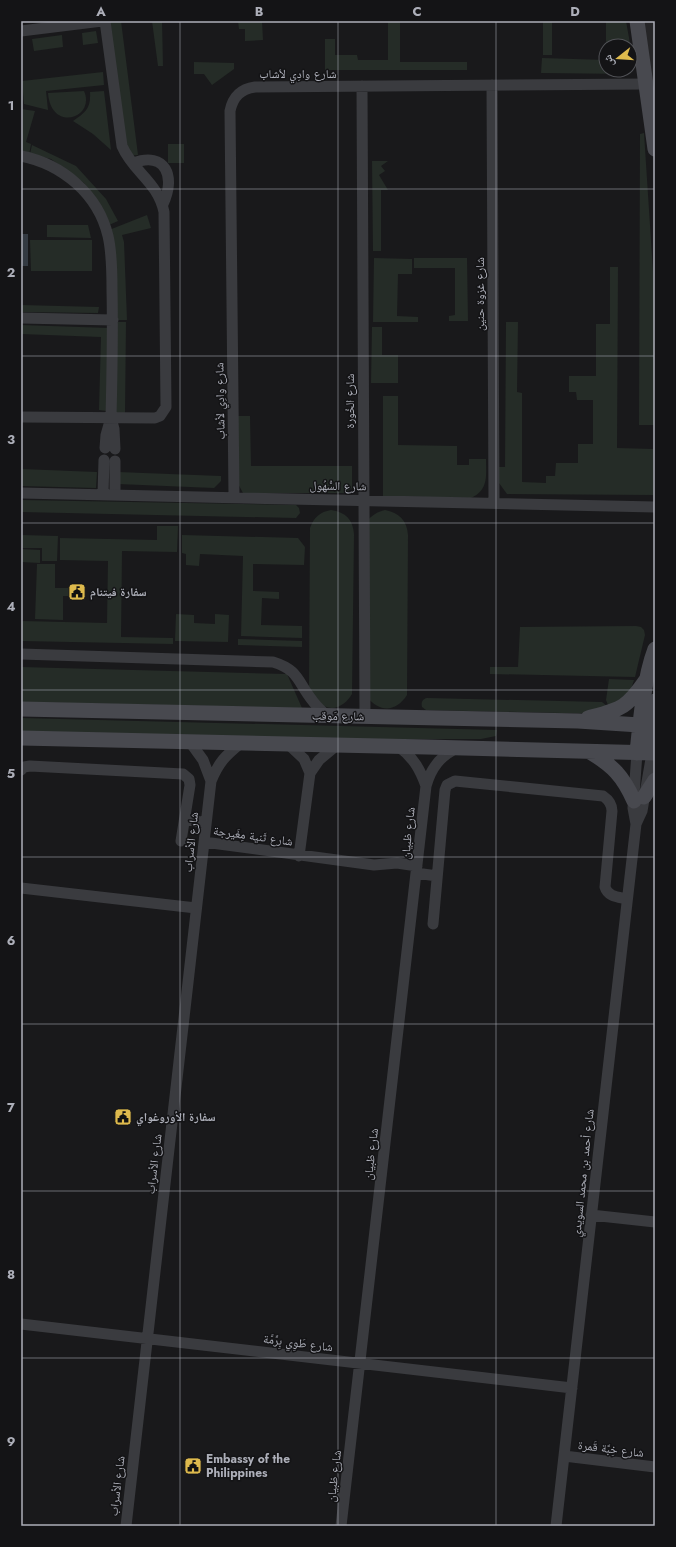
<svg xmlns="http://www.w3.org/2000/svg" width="676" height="1547" font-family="Jost,'Noto Naskh Arabic',sans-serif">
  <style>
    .built { fill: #252527 }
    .green { fill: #252c27 }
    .water { fill: #343a42 }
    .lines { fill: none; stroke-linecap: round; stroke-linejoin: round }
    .street { stroke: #3a3b3f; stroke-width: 11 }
    .secondary { stroke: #48494f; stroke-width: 15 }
    .grid { fill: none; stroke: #adafb9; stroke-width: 1; stroke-opacity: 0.55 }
    .labels { text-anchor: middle; stroke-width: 3; stroke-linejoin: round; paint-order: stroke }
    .street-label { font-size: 12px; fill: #adafb9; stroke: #141416 }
    .poi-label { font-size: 12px; font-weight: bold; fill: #adafb9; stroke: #141416; text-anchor: start }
    .neatline { fill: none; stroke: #adafb9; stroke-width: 1.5 }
    .grid-label { font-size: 13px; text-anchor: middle; font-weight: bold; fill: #adafb9 }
  </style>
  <rect width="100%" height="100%" fill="#19191b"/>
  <path class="built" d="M 642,21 L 655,21 L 655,107 Z"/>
  <path class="green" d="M 109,21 L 121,21 L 138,155 L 127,156 Z
    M 152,21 L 162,21 L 163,66 L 158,66 Z
    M 238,21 L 262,21 L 263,40 L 245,41 L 245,29 L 239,29 Z
    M 388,21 L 400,21 L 400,62 L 467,62 L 467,70 L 325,70 L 325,39 L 335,39 L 335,55 L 357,55 L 358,60 L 388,60 Z
    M 543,21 L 552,21 L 552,55 L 543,55 Z
    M 606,21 L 626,21 L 634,66 L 630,74 L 541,73 L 542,58 L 606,60 L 606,70 L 630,70 L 630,46 L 606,46 L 606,59 Z
    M 96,31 L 98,43 L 83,45 L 82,33 Z
    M 62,35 L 63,47 L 34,51 L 32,39 Z
    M 194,62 L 234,63 L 234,69 L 212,85 L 204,74 L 194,74 Z
    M 103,72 L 104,85 L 46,91 L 48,110 L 24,104 L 22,81 Z
    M 84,91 C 96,118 51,133 48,93 Z
    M 104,91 L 111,150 L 93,134 L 73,121 C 86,112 91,108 90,92 Z
    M 21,109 L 35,111 L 26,142 L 31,144 L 29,155 L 21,152 Z
    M 644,133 L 655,302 L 655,425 L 639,425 L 640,134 Z
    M 168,144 L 184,144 L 184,163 L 168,163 Z
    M 32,145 L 76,166 L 106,199 L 118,221 L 109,225 L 84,183 L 51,159 L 30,154 Z
    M 372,161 L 388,161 L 381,166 L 385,171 L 379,175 L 388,190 L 381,190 L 381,251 L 373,251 Z
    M 147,215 L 151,228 L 122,235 L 124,242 L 127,320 L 115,320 L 109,230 Z
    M 47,225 L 88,225 L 91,238 L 47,237 Z
    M 30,240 L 92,240 L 92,271 L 31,271 Z
    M 374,258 L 412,259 L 412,274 L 398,274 L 397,316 L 418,317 L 418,322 L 373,322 Z
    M 414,258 L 467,258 L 468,321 L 449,321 L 449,316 L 455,315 L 455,268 L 414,268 Z
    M 610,267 L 618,267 L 617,448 L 653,449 L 653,495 L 507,494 L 499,483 L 499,467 L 505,467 L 506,322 L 518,322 L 517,392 L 522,393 L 522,482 L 546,483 L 546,476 L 555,476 L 556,463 L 578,463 L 578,444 L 593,444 L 593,400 L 577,400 L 576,392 L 569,392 L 569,376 L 596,376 L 596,324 L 610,324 Z
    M 21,305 L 99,307 L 98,313 L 21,312 Z
    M 116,322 L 126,322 L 125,413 L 115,413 Z
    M 21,325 L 109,328 L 107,411 L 99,410 L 101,337 L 21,334 Z
    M 372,327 L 382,327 L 382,355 L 398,355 L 398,383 L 371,383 Z
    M 383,396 L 398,396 L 398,445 L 457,446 L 457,465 L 469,465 L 469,459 L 486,459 C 486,475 489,490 471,498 L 383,496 Z
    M 236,416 L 250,416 L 251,466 L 352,466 L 352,488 L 345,493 L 243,493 L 236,480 Z
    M 21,469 L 97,472 L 96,488 L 21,486 Z
    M 118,472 L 221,476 L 221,481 L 214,488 L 118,484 Z
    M 21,500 L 296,505 L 299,508 L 300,513 L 296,518 L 21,512 Z
    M 331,510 C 346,512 353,520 354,534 L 352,694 C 347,703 336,712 324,706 C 319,704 313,694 309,689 L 310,528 C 314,517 320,512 331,510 Z
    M 385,510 C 399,513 407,520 408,535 L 407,695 C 396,712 380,713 367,697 L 366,522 C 372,515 377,512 385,510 Z
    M 157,526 L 178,526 L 177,552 L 122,551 L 121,637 L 173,638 L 173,644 L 21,641 L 21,621 L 107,623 L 108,561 L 60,560 L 60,538 L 157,540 Z
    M 21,535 L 58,536 L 57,561 L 42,561 L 42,548 L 21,548 Z
    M 182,535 L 298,538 L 305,547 L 304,565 L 253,564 L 253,591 L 279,592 L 279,599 L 262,598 L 261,625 L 302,626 L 302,638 L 241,636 L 243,556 L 200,554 L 199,566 L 186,565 L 186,554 L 182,553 Z
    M 21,549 L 40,550 L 40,563 L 21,562 Z
    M 37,564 L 55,564 L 55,588 L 82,588 L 82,596 L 63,596 L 63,620 L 35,619 Z
    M 176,614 L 194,615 L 194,623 L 215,624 L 215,614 L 229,615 L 228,642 L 175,641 Z
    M 636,626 L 641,627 L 644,630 L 645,635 L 635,677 L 490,674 L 490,667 L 518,667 L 520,627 Z
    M 238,639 L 302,641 L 302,647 L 238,645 Z
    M 21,667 L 287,674 L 302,708 L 21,702 Z
    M 609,679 L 634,680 L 628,698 L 610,710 L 606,700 Z
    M 427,698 L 602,702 L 607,706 L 604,714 L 426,710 L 422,707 C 421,703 422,699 427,698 Z
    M 21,718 L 497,730 L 496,736 L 481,739 L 334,739 L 21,731 Z"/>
  <path class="water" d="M 21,234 L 28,234 L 28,266 L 21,266 Z"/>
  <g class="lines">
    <path class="street" d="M 21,31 L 102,21
      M 492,85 L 494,503
      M 362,86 L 365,717
      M 21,156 C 62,164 98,194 108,236 C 112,253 112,272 112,290 C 113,333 112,376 111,418 L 114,429 L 115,449
      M 133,163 C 166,151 176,177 163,204
      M 21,318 L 113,320
      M 21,417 L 155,418 L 160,416 L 166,407 L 164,212 C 158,182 133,172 122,146 L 105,21
      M 105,448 L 106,435 L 110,421
      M 21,493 L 655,507
      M 103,494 L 104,460
      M 115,495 L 115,461
      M 234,497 L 230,111 C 233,96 241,89 255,87 L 647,84
      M 21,654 L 273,662 C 299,670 297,681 312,700 C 316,706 322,711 327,716
      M 190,742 L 203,760 L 211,781
      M 288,744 L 304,759 L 310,773
      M 398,746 C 413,757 420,769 426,786
      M 21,770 L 24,767 L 30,766 L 183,774 L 189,779 L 190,785 L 181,841
      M 185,819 L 206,823
      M 636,824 L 633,808 L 637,753
      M 204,842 L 374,865 L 397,863 L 417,866
      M 299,856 L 310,773 L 319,760 L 337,745
      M 416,873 L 437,876
      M 21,888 L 196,908
      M 433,924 L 445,790 L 447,785 L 455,781 L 603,796 C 609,800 612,804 612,811 L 605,887 C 608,897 618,897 627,899
      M 591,1215 L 655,1222
      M 21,1324 L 572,1388
      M 564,1456 L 655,1467
      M 126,1526 L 211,781 C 219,762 225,756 241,743
      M 341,1526 L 426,786 C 431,768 440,756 457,748
      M 556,1526 L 636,824 L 642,811 L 652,753"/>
    <path class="secondary" d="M 637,21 L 655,149
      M 21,709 L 578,721 L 655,726
      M 588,718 C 621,709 626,709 646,680
      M 21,738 L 427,747 L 655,753
      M 590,752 C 613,766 623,776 634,801
      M 637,753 C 640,722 644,678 655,649
      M 652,753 L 655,701
      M 644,797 L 655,780"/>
  </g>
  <path class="grid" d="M 180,21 L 180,1526M 338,21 L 338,1526M 496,21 L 496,1526M 21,189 L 655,189M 21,356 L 655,356M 21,523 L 655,523M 21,690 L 655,690M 21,857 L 655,857M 21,1024 L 655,1024M 21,1191 L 655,1191M 21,1358 L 655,1358"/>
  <defs>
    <g id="civic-square" transform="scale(0.9)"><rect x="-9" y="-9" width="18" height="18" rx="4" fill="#deba4d" stroke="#141416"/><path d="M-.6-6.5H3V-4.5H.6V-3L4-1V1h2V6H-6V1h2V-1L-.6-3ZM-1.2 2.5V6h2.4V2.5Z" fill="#111"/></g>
  </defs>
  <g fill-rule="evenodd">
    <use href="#civic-square" x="77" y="592"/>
    <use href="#civic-square" x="123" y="1117"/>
    <use href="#civic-square" x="193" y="1466"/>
  </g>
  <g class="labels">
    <g class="street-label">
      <text x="298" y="78">شارع وادِي لأشاب</text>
      <text transform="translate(480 294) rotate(-90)" y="4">شارع غزوة حنين</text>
      <text transform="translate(220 401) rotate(-91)" y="4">شارع وادِي لأشاب</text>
      <text transform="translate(350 401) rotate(-90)" y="4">شارع الخُورة</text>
      <text transform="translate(338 486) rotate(1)" y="4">شارع السُّهُول</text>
      <text transform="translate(338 716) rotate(1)" y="4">شارع مَوقب</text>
      <text transform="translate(408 833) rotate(-84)" y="4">شارع ظبيان</text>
      <text transform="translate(253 836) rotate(8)" y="4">شارع ثَنية مِغَيرجة</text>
      <text transform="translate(191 842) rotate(-84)" y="4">شارع الأسراب</text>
      <text transform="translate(371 1154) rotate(-83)" y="4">شارع ظبيان</text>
      <text transform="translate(154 1164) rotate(-83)" y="4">شارع الأسراب</text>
      <text transform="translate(583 1173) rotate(-84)" y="4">شارع أحمد بن محمد السويدي</text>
      <text transform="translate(298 1343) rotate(7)" y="4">شارع طَوِي بِرِّمَّة</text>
      <text transform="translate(611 1449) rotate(7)" y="4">شارع خِبَّة قَمرة</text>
      <text transform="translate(334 1476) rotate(-83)" y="4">شارع ظبيان</text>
      <text transform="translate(117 1486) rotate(-83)" y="4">شارع الأسراب</text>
    </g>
    <g class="poi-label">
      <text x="90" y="596">سفارة فيتنام</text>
      <text x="136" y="1121">سفارة الأوروغواي</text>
      <text x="206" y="1463">Embassy of the<tspan x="206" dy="14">Philippines</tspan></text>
    </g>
  </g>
  <rect width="676" height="1547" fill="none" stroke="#141416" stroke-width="44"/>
  <g transform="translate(618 58) rotate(253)"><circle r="19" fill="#141416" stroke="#515257"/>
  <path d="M0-3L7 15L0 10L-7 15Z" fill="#deba4d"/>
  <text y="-6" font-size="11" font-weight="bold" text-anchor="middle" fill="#adafb9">ش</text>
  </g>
  <rect x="22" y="22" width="632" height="1503" class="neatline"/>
  <g class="grid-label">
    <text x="101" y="16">A</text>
    <text x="259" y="16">B</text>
    <text x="417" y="16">C</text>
    <text x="575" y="16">D</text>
    <text x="11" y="110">1</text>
    <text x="11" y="277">2</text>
    <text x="11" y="444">3</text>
    <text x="11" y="611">4</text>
    <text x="11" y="778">5</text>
    <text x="11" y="945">6</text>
    <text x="11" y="1112">7</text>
    <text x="11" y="1279">8</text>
    <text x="11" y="1446">9</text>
  </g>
</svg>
